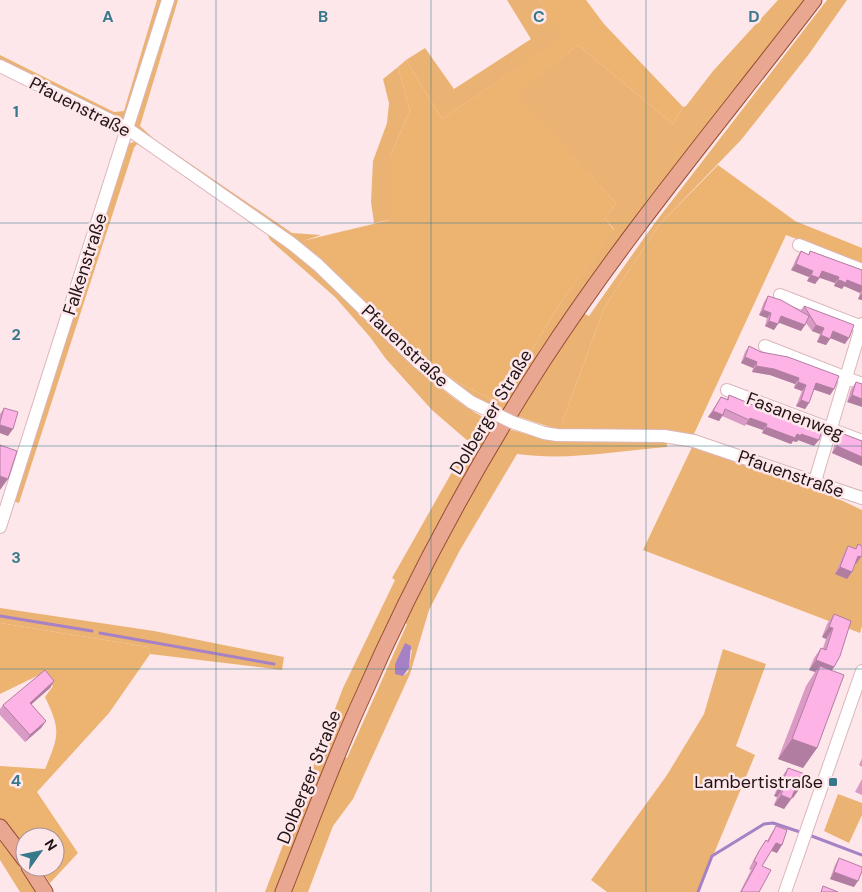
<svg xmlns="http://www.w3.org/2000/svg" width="862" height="892" font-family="'DM Sans',sans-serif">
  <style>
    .green { fill: #ebb373; fill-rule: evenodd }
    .forest { fill: #ecb371 }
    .water { fill: #a681c6 }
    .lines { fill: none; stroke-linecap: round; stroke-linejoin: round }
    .stream { stroke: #a681c6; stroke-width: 3 }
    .minor-casing { stroke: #dbb6bb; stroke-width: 14 }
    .major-casing { stroke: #9a4d36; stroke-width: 17 }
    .minor { stroke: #fff; stroke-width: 12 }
    .major { stroke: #e9a791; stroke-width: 15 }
    .minor-bridge-casing { stroke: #dbb6bb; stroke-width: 14; stroke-linecap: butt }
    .minor-bridge { stroke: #fff; stroke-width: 12 }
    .wall { fill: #da9ac6 }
    .shaded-wall { fill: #b17da1 }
    .building { fill: #fdb3e6; stroke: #b17da1 }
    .grid { fill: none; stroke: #37798b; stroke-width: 1; stroke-opacity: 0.55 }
    .poi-dot { fill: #37798b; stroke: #fee7ea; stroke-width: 2 }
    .labels { text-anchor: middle; stroke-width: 5; stroke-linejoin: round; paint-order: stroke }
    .street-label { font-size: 18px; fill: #201315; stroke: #fee7ea }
    .poi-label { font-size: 18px; fill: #201315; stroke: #fee7ea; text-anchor: end }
    .grid-label { font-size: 16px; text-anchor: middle; font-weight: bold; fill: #37798b; stroke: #fee7ea; stroke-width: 5; stroke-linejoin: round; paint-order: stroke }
  </style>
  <rect width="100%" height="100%" fill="#fee7ea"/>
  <path class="green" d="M 157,0 L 166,0 L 126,119 L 121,120 L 0,63 L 0,55 L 114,112 L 124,111 L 126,104 Z
    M 172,0 L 178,0 L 140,126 L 154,139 L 292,233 L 321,235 L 303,241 L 318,255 L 314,255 L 134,126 Z
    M 507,0 L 539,0 L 564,37 L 442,119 L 406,60 L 425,48 L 454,89 L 531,39 Z
    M 778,0 L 806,0 L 503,412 L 474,398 L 433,371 L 328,269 L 328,265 L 422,355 L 457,382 L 497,402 L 529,355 L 561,302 L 614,229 L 605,219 L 616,203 L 514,94 L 578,45 L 673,124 L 683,107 L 686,106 L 713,71 Z
    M 827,0 L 847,0 L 809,54 L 741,140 L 659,225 L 604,308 L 562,423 L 562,431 L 516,416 L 583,313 L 589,316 L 654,224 Z
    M 398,67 L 410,110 L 390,157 L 390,220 L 374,223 L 371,202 L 373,161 L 387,123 L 389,103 L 383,79 Z
    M 136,141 L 158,157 L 137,144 L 134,148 L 19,503 L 12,501 L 128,144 Z
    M 265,229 C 310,262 349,302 390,340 C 422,372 455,405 497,424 L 277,892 L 265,892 L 343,688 L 395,580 L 392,578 L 469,442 L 432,410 L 386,359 L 370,337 L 335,297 L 270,240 Z
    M 508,429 L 554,441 L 660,439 L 667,441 L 667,447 C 617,451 567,461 517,454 L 460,550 L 429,610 L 410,674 L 353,799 L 333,826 L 308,892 L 289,892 L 342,757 L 347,758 L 407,624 L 402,621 L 453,524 ZM 412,650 L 408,672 L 403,676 L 395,664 L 403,651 Z
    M 693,445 L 813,487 L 862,510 L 862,626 L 860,633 L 643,550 Z
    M 0,608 L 154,631 L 284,657 L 282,670 L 150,654 L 148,647 L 0,623 Z
    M 723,649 L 766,664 L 736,746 L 755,755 L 698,892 L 607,892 L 591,880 L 667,775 L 704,714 Z
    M 838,794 L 862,803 L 862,815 L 849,843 L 824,831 Z
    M 0,837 L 37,892 L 20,892 L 0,860 Z"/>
  <path class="forest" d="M 539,0 L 586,0 L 604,24 L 683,107 L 673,124 L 578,45 L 515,94 L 616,203 L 605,219 L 614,230 L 561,302 L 529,355 L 497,402 L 457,382 L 422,355 L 302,241 L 390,220 L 390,157 L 410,110 L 398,67 L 406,60 L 442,119 L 563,37 Z
    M 718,165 L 795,221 L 862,248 L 862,263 L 786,235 L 693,436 L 562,431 L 562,423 L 604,308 L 659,225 Z
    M 0,623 L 148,647 L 150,654 L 109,713 L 37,792 L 78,853 L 50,883 L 39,867 L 55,867 L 55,837 L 25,837 L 25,847 L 0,819 L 0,766 L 45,769 C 59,736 61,730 45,697 L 53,686 L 41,674 L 0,694 Z"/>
  <path class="water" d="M 405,643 L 411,646 L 409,668 L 403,676 L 395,674 L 395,664 Z"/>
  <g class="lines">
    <path class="stream" d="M 0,616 L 92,631
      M 100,633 L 274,664
      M 809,835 L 862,855
      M 698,892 L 712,856 L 764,824 L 773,823 L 803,833"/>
    <g class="minor-casing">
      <path id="minor" d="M 0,66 L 128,129 L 291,243 L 318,265 L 418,362 L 471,402
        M 799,245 L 862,270
        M 780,295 L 862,327
        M 765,346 L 862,384
        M 727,390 L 862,441
        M 544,433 L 557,435 L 664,436 L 694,441 L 862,498
        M 815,481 L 862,324
        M 0,527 L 168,0
        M 785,892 L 862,671"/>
    </g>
    <g class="major-casing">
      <path id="major" d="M 0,827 L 25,860
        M 29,867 L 45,892
        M 283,892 C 309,827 333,761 362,698 C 413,581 474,468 543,361 C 625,235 722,120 814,0"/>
    </g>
    <use href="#minor" class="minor"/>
    <use href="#major" class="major"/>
    <g class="minor-bridge-casing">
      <path id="minor-bridge" d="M 471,402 L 512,422 L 544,433"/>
    </g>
    <use href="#minor-bridge" class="minor-bridge"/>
  </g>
  <path class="wall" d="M 801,251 L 808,255 L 810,251 L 862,270 L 862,300 L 858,299 L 860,293 L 844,286 L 842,289 L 838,287 L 834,286 L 835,283 L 820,278 L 815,284 L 807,281 L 809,277 L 791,270 L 797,257 Z
    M 768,296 L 800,311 L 804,306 L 845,344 L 830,338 L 826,345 L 817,342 L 820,334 L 812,331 L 806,323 L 801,331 L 778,322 L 774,330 L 765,326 L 767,318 L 759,315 L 764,302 Z
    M 749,346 L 834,389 L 830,395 L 814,389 L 809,403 L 805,409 L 796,406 L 802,391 L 794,388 L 795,384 L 770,375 L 752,372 L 753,368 L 741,363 L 745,352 Z
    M 856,382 L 862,384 L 847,402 L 851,389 Z
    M 729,395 L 762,409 L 764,405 L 814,446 L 798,440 L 797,442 L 793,441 L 791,444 L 762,433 L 763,430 L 746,424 L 745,426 L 722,416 L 719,421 L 708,417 L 721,397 L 727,399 Z
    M 4,408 L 8,436 L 0,433 L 0,414 Z
    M 841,433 L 862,441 L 862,466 L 832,453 L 836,440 Z
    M 858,544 L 856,564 L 855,563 L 852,572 L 847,579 L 835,574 L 844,553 L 848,546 L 855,549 Z
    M 834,614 L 834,667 L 832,670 L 817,748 L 803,768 L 778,759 L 806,686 L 815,672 L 809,670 L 814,658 L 821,648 L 823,648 L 826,639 L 822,637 L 827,624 Z
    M 54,681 L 50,688 L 31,704 L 46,721 L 41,728 L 25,742 L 0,715 L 0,709 L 3,705 Z
    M 862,758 L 862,767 L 859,765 Z
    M 788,768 L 793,798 L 792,798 L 784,809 L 774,805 L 777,797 L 774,796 L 781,778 Z
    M 862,779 L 862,795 L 855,792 Z
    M 776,826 L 777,853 L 771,851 L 762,866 L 759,892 L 740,892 L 751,870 L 749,869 L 754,859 L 766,840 L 767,841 L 771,834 Z
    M 839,858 L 854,887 L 830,879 L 835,865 Z"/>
  <path class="shaded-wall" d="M 796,264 L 813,271 L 809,277 L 791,270 Z
    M 822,271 L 839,277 L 835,283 L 818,277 Z
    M 811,275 L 819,278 L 815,284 L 807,281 Z
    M 838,280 L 847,280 L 862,286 L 862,290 L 860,293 L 844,286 L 842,289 L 834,286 Z
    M 862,293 L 862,300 L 858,299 Z
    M 763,310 L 771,313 L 767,318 L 759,315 Z
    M 781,316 L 805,325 L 801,331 L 777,322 Z
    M 769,321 L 778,324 L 774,330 L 765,326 Z
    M 816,325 L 824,328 L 820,334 L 812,331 Z
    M 833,331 L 849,338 L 845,344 L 828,337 Z
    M 821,335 L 830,339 L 826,345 L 817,342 Z
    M 745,357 L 757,362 L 753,368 L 741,363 Z
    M 756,366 L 774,369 L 799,378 L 795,384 L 770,375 L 752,372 Z
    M 798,382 L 806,385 L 802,391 L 794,388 Z
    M 816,383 L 834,389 L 830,395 L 812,389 Z
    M 852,395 L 862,399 L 862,407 L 847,402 Z
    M 801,400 L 809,403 L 805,409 L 796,406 Z
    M 713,411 L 723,415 L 719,421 L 708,417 Z
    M 750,418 L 767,424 L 763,430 L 746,424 Z
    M 0,425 L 13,429 L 8,436 L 0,433 Z
    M 766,427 L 797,434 L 801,434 L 819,440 L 814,446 L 798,440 L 797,442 L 793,441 L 791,444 L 762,433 Z
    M 837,446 L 862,457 L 862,466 L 832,453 Z
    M 0,476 L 8,479 L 0,490 Z
    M 858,556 L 861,557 L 856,564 L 854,563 Z
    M 840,567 L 852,572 L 847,579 L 835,574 Z
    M 829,627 L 833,628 L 826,639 L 822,637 Z
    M 816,660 L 834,667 L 827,677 L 820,666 L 815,672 L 809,670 Z
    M 54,681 L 50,688 L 25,710 L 30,703 Z
    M 46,721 L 41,728 L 25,742 L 30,735 Z
    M 792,739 L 817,748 L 803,768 L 778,759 Z
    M 781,786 L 784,787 L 777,797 L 774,796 Z
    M 796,787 L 800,788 L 793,798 L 789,797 Z
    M 781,795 L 791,799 L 784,809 L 774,805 Z
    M 776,843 L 782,845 L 777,853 L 770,850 Z
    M 834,872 L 858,881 L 854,887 L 830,879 Z"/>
  <path class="building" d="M 801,251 L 809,255 L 810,251 L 862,270 L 862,286 L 847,280 L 846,283 L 842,281 L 838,280 L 839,277 L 822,271 L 819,278 L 811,275 L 813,271 L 796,264 Z
    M 768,296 L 781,300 L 809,316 L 805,325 L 781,316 L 778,324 L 769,321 L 771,313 L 763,310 Z
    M 804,306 L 854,325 L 849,338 L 833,331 L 830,339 L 821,335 L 824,328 L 816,325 Z
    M 749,346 L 761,352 L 788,357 L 839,376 L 834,389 L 816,383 L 809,403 L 801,400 L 806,385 L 798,382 L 799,378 L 774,369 L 756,366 L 757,362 L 745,357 Z
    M 856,382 L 862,384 L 862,399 L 852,395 Z
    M 729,395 L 763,409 L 764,405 L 823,427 L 819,440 L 801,434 L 801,436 L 797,434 L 795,438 L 766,427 L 767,424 L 750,418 L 749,420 L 725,409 L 723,415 L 713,411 L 721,397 L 728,400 Z
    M 4,408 L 18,412 L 13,429 L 0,425 L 0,422 Z
    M 841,433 L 862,441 L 862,457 L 837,446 Z
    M 0,445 L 17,451 L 8,479 L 0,476 Z
    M 858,544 L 862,546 L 862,555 L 861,557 L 858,556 L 852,572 L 840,567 L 848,546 L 856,549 Z
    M 834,614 L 851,621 L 840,656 L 834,667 L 816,660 L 821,648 L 826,650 L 833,628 L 829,627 Z
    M 820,666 L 844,675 L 817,748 L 792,739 Z
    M 45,670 L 54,681 L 30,703 L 46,721 L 30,735 L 3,705 Z
    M 788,768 L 805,774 L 800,788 L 796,787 L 791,799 L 781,795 L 784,787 L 781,786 Z
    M 776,826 L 787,830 L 782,845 L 776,843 L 762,866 L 771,870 L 759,892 L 741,892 L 757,863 L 754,861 L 759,851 L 766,840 L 768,842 Z
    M 839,858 L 862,867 L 862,871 L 858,881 L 834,872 Z
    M 823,886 L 838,892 L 821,892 Z"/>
  <path class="grid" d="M 216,0 L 216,892M 431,0 L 431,892M 646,0 L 646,892M 0,223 L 862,223M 0,446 L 862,446M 0,669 L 862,669"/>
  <rect class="poi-dot" x="828" y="777" width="10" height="10" rx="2.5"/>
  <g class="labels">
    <g class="street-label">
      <text transform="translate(80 107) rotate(27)" y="6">Pfauenstraße</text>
      <text transform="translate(85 264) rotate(-72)" y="6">Falkenstraße</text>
      <text transform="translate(405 346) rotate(43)" y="6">Pfauenstraße</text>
      <text transform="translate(491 412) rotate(-59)" y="6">Dolberger Straße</text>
      <text transform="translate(795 416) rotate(21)" y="6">Fasanenweg</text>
      <text transform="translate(791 474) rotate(19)" y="6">Pfauenstraße</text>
      <text transform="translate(309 777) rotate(-68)" y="6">Dolberger Straße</text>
    </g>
    <g class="poi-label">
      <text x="823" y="788">Lambertistraße</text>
    </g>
  </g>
  <g class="grid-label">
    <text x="108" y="22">A</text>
    <text x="323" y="22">B</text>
    <text x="539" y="22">C</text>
    <text x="754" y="22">D</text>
    <text x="16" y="117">1</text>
    <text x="16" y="340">2</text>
    <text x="16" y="563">3</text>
    <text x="16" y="786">4</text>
  </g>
  <g transform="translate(40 852) rotate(57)"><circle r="24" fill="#fee7ea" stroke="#a59295"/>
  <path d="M0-4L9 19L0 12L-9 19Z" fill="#37798b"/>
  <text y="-8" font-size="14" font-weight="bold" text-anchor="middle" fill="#201315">N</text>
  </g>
</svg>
